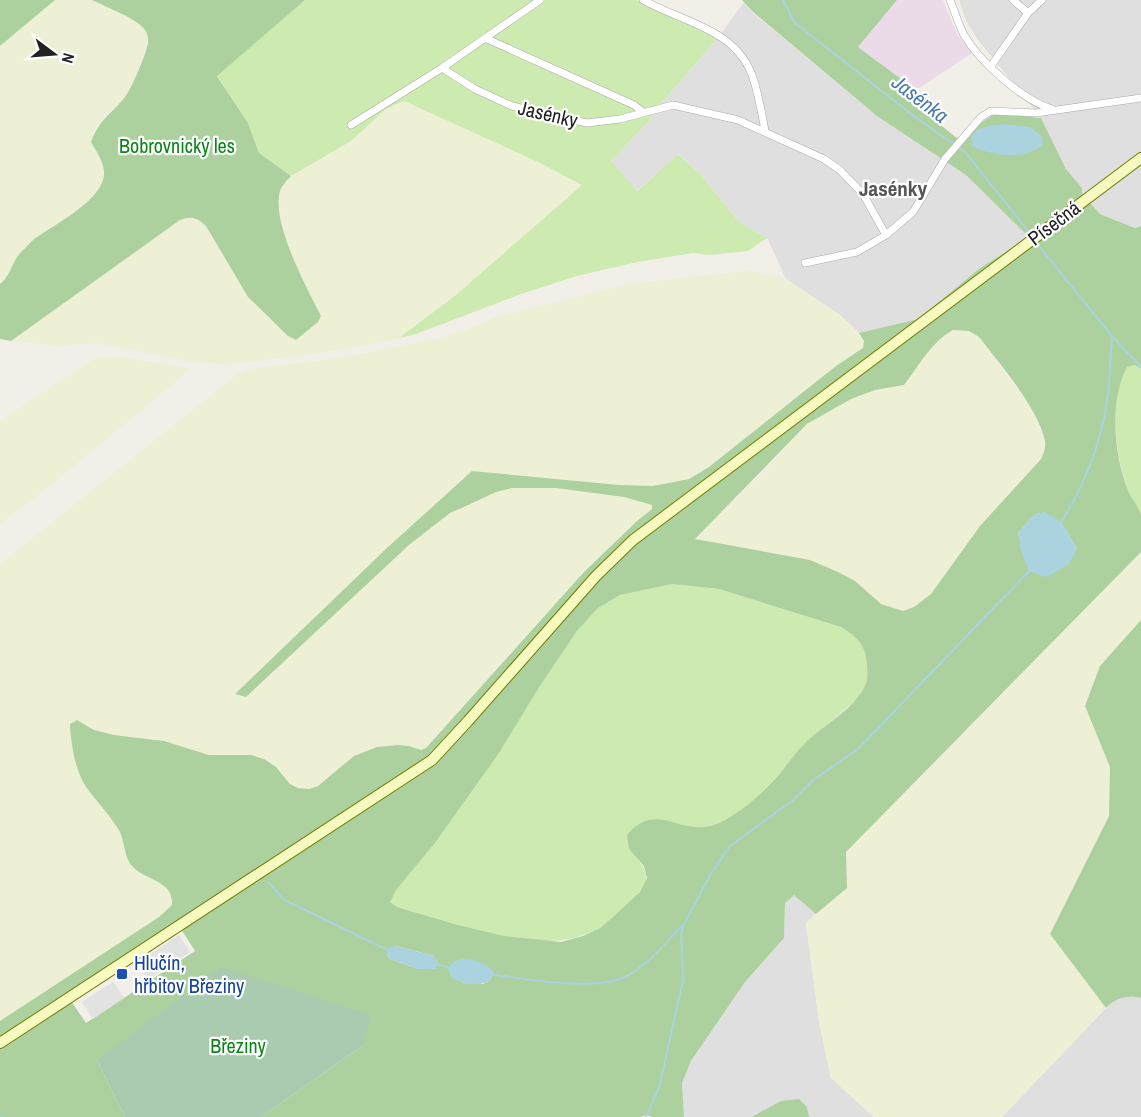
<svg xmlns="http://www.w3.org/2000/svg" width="1141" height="1117" font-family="'Archivo Narrow',sans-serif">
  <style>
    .residential { fill: #e0dfdf }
    .industrial { fill: #ebdbe8 }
    .farmland { fill: #eef0d5 }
    .grass { fill: #cdebb0 }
    .forest { fill: #add19e; fill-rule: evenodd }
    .cemetery { fill: #aacbaf }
    .parking { fill: #e2e2e2 }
    .water { fill: #aad3df }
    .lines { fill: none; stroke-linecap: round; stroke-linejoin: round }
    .stream { stroke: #aad3df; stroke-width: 2 }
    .street-casing { stroke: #a9a9a9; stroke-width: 8 }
    .secondary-casing { stroke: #707d05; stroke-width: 12 }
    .street { stroke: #fff; stroke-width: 7 }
    .secondary { stroke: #f7fabf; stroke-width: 10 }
    .transit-dot { fill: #1a4fb4; stroke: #fff; stroke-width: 2 }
    .labels { text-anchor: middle; stroke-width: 4.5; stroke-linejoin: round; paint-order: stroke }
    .street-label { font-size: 20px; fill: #222; stroke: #fff }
    .park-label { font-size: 20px; fill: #0c8416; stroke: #fff }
    .transit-label { font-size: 20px; fill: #164399; stroke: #fff; text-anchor: start }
    .water-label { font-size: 21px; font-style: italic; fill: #4a7aab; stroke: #fff }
    .neighbourhood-label { font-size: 21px; font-weight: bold; fill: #555; stroke: #fff }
  </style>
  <rect width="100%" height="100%" fill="#f2efe9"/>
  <path class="residential" d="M 959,0 L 1141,0 L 1141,226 L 1135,228 L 1100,214 L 1082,194 L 1082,188 L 1066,169 L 1041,118 L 978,40 L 966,21 Z
    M 744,2 L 752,12 L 877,116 L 966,175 L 1029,236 L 980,268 L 918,319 L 859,333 L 840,315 L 786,279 L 767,238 L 739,222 L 700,174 L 679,154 L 636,191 L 611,161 L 649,121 L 659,106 L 718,38 Z
    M 794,894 L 816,914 L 806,923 L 819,1022 L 831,1078 L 874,1117 L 809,1117 L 807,1107 L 756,1113 L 751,1117 L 684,1117 L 682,1083 L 691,1061 L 745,982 L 784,938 L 785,903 Z
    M 1129,996 L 1141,998 L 1141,1117 L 1002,1117 L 1106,1008 L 1116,999 Z"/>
  <path class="industrial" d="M 897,0 L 943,0 L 957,34 L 972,53 L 916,90 L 858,47 Z"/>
  <path class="farmland" d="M 55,0 L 92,0 L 134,20 L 144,29 L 149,41 L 134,81 L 126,96 L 103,119 L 95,129 L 91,142 L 100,159 L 104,171 L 104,180 L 92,197 L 68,217 L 33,240 L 18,256 L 7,279 L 0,284 L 0,46 Z
    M 404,101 L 538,162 L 582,185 L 456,295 L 398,339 L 339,350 L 259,361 L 223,364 L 193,362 L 98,343 L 57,346 L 11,341 L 180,220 L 191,216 L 199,219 L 206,226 L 248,297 L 288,336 L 321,316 L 303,282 L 285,236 L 279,206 L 280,193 L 284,184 L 291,176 L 351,141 L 386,109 Z
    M 750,270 L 786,279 L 840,315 L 859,333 L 864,342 L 863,348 L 836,366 L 709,467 L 688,479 L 653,486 L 619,485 L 472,471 L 388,547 L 236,693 L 246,697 L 409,545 L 450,513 L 468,505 L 496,492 L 512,488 L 556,488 L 624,497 L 652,505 L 652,509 L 637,521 L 584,572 L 426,748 L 421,750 L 409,746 L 398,745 L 377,747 L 354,756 L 318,786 L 309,789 L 298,788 L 290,784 L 276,767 L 225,756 L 196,752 L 148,738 L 114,735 L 94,730 L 77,721 L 70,724 L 73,747 L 82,779 L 104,807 L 121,834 L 127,856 L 164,885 L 171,894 L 172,905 L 159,917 L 0,1021 L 0,564 L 239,373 L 249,369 L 340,358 L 439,338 L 463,331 L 496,317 L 630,284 Z
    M 953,330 L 969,331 L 979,337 L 1030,407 L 1045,441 L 1045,451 L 1041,459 L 980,526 L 931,594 L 914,607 L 903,611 L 891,609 L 881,604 L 855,581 L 838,572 L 810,560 L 694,539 L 754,481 L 807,424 L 851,399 L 875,390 L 904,385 L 932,347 L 946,334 Z
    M 122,357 L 188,368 L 189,371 L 51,485 L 0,524 L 0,421 L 95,358 Z
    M 1141,552 L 1141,620 L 1100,666 L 1085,706 L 1110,767 L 1109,816 L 1050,934 L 1106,1008 L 1002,1117 L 874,1117 L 831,1078 L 819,1022 L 806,923 L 847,888 L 846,852 Z"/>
  <path class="grass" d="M 305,0 L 637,0 L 708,30 L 718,38 L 659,106 L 649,121 L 611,161 L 637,191 L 678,154 L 700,174 L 739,222 L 767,238 L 748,251 L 709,255 L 693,253 L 637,262 L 577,276 L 524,293 L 416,334 L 399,338 L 456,295 L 582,185 L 538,162 L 404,101 L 386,109 L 351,141 L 291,176 L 259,153 L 248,123 L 217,75 Z
    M 1135,365 L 1141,369 L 1141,514 C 1137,506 1131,498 1128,490 C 1115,455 1109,401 1126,367 Z
    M 672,584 L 719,589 L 841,627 L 855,636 L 867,653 L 867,682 L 857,699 L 804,744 L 776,778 L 743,810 L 717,824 L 699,829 L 683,826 L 629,849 C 645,867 655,878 634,898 C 623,908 612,921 599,928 C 542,961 455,923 397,907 L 390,902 L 395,890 L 435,843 L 499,753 L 540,686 L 577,631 L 598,608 L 620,595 Z"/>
  <path class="forest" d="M 0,0 L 55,0 L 0,46 Z
    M 92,0 L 305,0 L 217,76 L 248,123 L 259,153 L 291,176 C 287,181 282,185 280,191 C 271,223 307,288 321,316 L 318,322 L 296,340 L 288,336 L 248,297 L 206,226 C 196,217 192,216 180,220 L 11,341 L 0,339 L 0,284 C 9,277 11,267 17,257 C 21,252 28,245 33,240 C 51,226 107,199 104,171 C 103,161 96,151 91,142 C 100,117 114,113 127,94 C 133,85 146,54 148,43 C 149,40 147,32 145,30 C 137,18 105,7 92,0 Z
    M 742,0 L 897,0 L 858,47 L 916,90 L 919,108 L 957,138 L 996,113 L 1041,118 L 1066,169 L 1082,188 L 1082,194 L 1100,214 L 1135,228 L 1141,226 L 1141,369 L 1135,365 L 1127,367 C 1109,400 1114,456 1128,490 C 1131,499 1139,506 1141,515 C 1141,526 1141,541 1141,552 L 846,852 L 847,888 L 816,914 L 794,895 L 785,903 L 784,938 L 745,982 L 691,1061 L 682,1083 L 684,1117 L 652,1117 L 647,1115 L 640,1117 L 261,1117 L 362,1046 L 97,1060 L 125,1117 L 0,1117 L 0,1021 L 159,917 L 172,905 C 174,880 145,881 132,866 C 124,857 125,843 120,832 C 110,815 97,802 86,787 C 75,770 71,744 70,724 L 77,720 L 94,730 L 114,735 L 164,741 L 209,755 L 251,755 L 264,759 L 276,767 L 290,784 L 298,788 L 309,789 L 318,786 L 354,756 L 377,747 L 398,745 L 409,746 L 421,750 L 426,748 L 584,572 L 637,521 L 652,509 L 652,505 L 624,497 L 556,488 L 512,488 L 496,492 L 468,505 L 450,513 L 409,545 L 246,697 L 235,694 L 388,547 L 472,471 L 619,485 L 653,486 L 689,479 L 709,467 L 836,366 L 863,348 L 864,341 L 859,333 L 918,319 L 980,268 L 1029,237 L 966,175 L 877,116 L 752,11 ZM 953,330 L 969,331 L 979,337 C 1000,364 1038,408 1045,441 C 1046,448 1044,453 1041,459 L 980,526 L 931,594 L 914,607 L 903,611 L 881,604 L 855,581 L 838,572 L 810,560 L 695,539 L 807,424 L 851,399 L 875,390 L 904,385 C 919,366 931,342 953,330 ZM 1039,513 L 1066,530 L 1077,549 L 1047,576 L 1029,571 L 1018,533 L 1031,518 ZM 672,584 L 719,589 L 841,627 C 856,636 867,646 867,665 C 867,671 868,678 866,683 C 856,709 824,724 805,743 C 794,754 786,767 776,778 C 759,796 741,812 719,823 C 681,840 658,798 627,835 L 629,849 L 644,866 L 647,878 L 640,892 L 613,917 L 600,928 L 583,936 L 561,942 L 504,936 L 454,924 L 397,907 L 390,902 L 396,890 L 435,843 L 499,753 L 540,686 L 577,631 L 598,608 L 620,595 ZM 179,926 L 195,951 L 86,1023 L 69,998 ZM 396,946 L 434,956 L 418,969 L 390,959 L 387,955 ZM 493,972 L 490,980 L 483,984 L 462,983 Z
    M 1141,620 L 1141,998 C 1126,995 1117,997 1106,1008 L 1050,934 L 1109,816 L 1110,767 L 1085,706 L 1100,666 Z
    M 799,1099 L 807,1107 L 809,1117 L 751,1117 L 781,1101 Z"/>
  <path class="cemetery" d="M 221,967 L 371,1015 L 362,1046 L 261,1117 L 125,1117 L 97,1060 Z"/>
  <path class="parking" d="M 179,935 L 190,952 L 148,979 L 136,963 Z
    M 113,982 L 124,998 L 93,1019 L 82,1002 Z"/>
  <path class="water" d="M 1006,124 L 1030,127 L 1042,136 L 1043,144 C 1027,161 991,156 972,146 C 968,126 991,126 1006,124 Z
    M 1045,512 L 1062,523 L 1077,549 L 1069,564 L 1046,577 L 1029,571 L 1021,551 L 1018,533 C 1026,524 1032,513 1045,512 Z
    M 396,946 L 434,956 L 438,961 L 436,969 L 418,969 L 390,959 L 387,955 L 388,948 Z
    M 462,959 C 474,960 485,962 493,971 L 490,980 C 478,987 466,984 453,979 L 448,970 C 451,962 455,961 462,959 Z"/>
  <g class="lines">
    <path class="stream" d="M 783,0 L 795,23 L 915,117 L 965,152 L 1029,232
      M 1038,245 L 1112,336 L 1141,367
      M 1061,522 C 1084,487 1101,443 1107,401 C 1111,380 1110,358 1112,336
      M 269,883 L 284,900 L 388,950
      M 437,964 L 451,968
      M 490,974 C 524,979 596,992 627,976 C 649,964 665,943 682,926
      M 0,1116 L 2,1117
      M 646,1117 L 659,1088 L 683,980 L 681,934 L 684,924 L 712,872 L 730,846 L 792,801 L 812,781 L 858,749 L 1030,570"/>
    <g class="street-casing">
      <path id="street" d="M 643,0 C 684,23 739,29 754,81 C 759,97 762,114 765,131
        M 950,0 C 955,11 958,24 964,35 C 980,62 1022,100 1052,109
        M 1013,0 L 1028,13
        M 485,38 L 634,105 L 643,112
        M 991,66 L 1028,13 L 1042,0
        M 442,68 L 540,0
        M 351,125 L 442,68 L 475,89 L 512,106 L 587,123 L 620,119 L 673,105 L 738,120 L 824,159 L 840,170 L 863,194 L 886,235 L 913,212 L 945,159 L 981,117 L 991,111 L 1036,113 L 1141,98
        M 805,263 L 857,252 L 886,235"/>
    </g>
    <g class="secondary-casing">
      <path id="secondary" d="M 0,1043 L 432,760 L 468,721 L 596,576 L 633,540 L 1141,158"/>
    </g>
    <use href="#street" class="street"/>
    <use href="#secondary" class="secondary"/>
  </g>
  <rect class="transit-dot" x="116" y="968" width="12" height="12" rx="3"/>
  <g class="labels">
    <g class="street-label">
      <text transform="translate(548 114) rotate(13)" y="7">Jasénky</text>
      <text transform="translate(1054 223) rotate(-37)" y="7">Písečná</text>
    </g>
    <g class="park-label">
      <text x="177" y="153">Bobrovnický les</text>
      <text x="238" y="1053">Březiny</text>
    </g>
    <g class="transit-label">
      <text x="134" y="970">Hlučín,<tspan x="134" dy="23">hřbitov Březiny</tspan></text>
    </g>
    <g class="water-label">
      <text transform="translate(920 99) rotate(37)" y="7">Jasénka</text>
    </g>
    <g class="neighbourhood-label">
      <text x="893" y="196">Jasénky</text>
    </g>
  </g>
  <g transform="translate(54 54) rotate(106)" stroke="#ffffff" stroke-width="4.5" paint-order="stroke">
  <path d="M0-4.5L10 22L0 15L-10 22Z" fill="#222222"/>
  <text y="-9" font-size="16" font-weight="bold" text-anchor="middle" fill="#222222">N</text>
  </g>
</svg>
